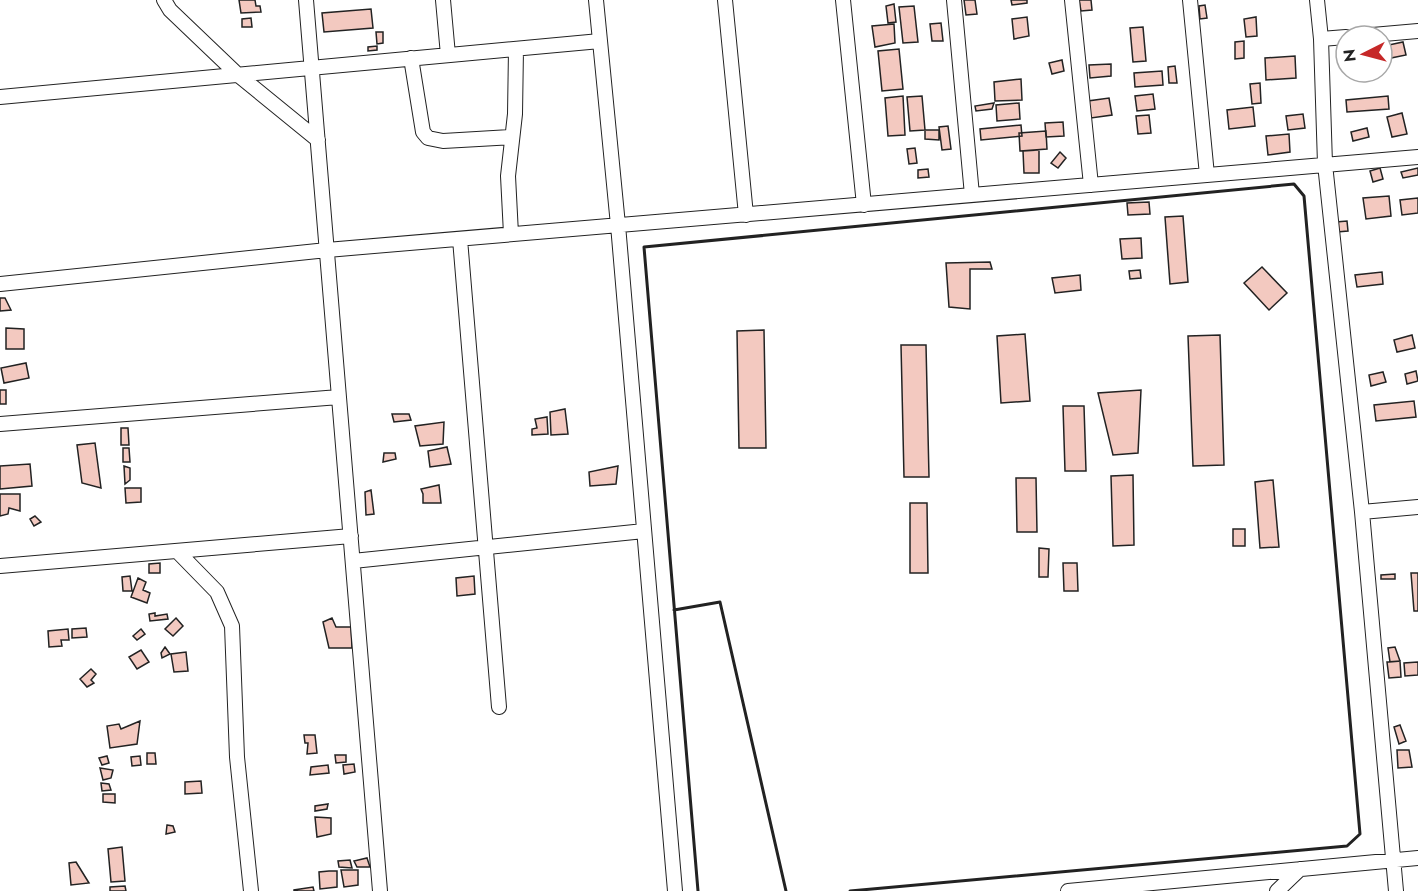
<svg xmlns="http://www.w3.org/2000/svg" width="1418" height="891" font-family="Jost,sans-serif">
  <style>
    .building { fill: #f3c9c0; stroke: #222; stroke-width: 1.5 }
    .lines { fill: none; stroke-linecap: round; stroke-linejoin: round }
    .minor-casing { stroke: #222; stroke-width: 16 }
    .minor { stroke: #fff; stroke-width: 14 }
    .wall { stroke: #222; stroke-width: 3 }
  </style>
  <rect width="100%" height="100%" fill="#fff"/>
  <path class="building" d="M 239,0 L 255,0 L 256,6 L 260,6 L 261,12 L 241,13 Z
    M 964,0 L 975,0 L 977,14 L 966,15 Z
    M 1011,0 L 1027,0 L 1027,3 L 1012,5 Z
    M 1079,0 L 1091,0 L 1092,10 L 1081,11 Z
    M 894,4 L 896,22 L 888,23 L 886,6 Z
    M 1205,5 L 1207,18 L 1200,19 L 1199,6 Z
    M 914,6 L 918,42 L 903,43 L 899,7 Z
    M 371,9 L 373,28 L 324,32 L 322,13 Z
    M 1027,17 L 1029,36 L 1014,39 L 1012,19 Z
    M 1256,17 L 1257,36 L 1246,37 L 1244,19 Z
    M 251,18 L 252,27 L 242,27 L 242,19 Z
    M 941,23 L 943,41 L 932,41 L 930,24 Z
    M 894,24 L 895,43 L 875,47 L 872,26 Z
    M 1143,27 L 1146,61 L 1133,62 L 1130,28 Z
    M 376,32 L 383,32 L 383,43 L 377,44 Z
    M 1244,41 L 1244,58 L 1235,59 L 1235,42 Z
    M 1403,42 L 1406,55 L 1386,59 L 1384,46 Z
    M 377,46 L 377,50 L 368,51 L 368,47 Z
    M 899,49 L 903,89 L 882,91 L 878,51 Z
    M 1295,56 L 1296,78 L 1266,80 L 1265,58 Z
    M 1062,60 L 1064,71 L 1052,74 L 1049,63 Z
    M 1111,64 L 1111,76 L 1090,78 L 1089,65 Z
    M 1175,66 L 1177,83 L 1169,83 L 1168,67 Z
    M 1162,71 L 1163,85 L 1135,87 L 1134,73 Z
    M 1021,79 L 1022,100 L 995,101 L 994,82 Z
    M 1260,83 L 1261,103 L 1252,104 L 1250,84 Z
    M 1153,94 L 1155,109 L 1137,111 L 1135,96 Z
    M 903,96 L 905,135 L 888,136 L 885,98 Z
    M 922,96 L 925,130 L 910,131 L 907,97 Z
    M 1388,96 L 1389,109 L 1347,112 L 1346,100 Z
    M 1109,98 L 1112,115 L 1091,118 L 1088,101 Z
    M 994,103 L 992,109 L 976,111 L 975,106 Z
    M 1019,103 L 1020,119 L 997,121 L 996,105 Z
    M 1253,107 L 1255,126 L 1229,129 L 1227,110 Z
    M 1402,113 L 1407,134 L 1392,137 L 1387,117 Z
    M 1303,114 L 1305,128 L 1288,130 L 1286,116 Z
    M 1149,115 L 1151,133 L 1138,134 L 1136,116 Z
    M 1063,122 L 1064,136 L 1046,137 L 1045,123 Z
    M 1021,125 L 1022,136 L 981,140 L 980,129 Z
    M 948,126 L 951,149 L 942,150 L 939,127 Z
    M 1367,128 L 1369,137 L 1353,141 L 1351,132 Z
    M 925,130 L 939,130 L 939,140 L 925,139 Z
    M 1046,131 L 1047,149 L 1020,151 L 1019,133 Z
    M 1289,134 L 1290,152 L 1268,155 L 1266,136 Z
    M 915,148 L 917,163 L 909,164 L 907,149 Z
    M 1039,150 L 1039,173 L 1024,173 L 1023,151 Z
    M 1060,152 L 1066,158 L 1058,168 L 1051,163 Z
    M 1380,168 L 1383,179 L 1373,182 L 1370,171 Z
    M 1418,168 L 1418,175 L 1403,178 L 1401,172 Z
    M 928,169 L 929,177 L 918,178 L 918,170 Z
    M 1389,196 L 1391,216 L 1366,219 L 1363,198 Z
    M 1418,198 L 1418,213 L 1402,215 L 1400,200 Z
    M 1149,202 L 1150,214 L 1128,215 L 1127,203 Z
    M 1183,216 L 1188,282 L 1170,284 L 1165,217 Z
    M 1347,221 L 1348,231 L 1337,232 L 1336,222 Z
    M 1141,238 L 1142,258 L 1122,259 L 1120,239 Z
    M 990,262 L 992,269 L 970,269 L 970,309 L 949,307 L 946,263 Z
    M 1262,267 L 1287,293 L 1269,310 L 1244,283 Z
    M 1140,270 L 1141,278 L 1130,279 L 1129,271 Z
    M 1382,272 L 1383,284 L 1357,287 L 1355,275 Z
    M 1080,275 L 1081,290 L 1055,293 L 1052,278 Z
    M 0,298 L 5,298 L 11,310 L 0,311 Z
    M 6,328 L 24,329 L 24,349 L 6,349 Z
    M 764,330 L 766,448 L 739,448 L 737,331 Z
    M 1025,334 L 1030,401 L 1001,403 L 997,336 Z
    M 1220,335 L 1224,465 L 1193,466 L 1188,336 Z
    M 1412,335 L 1415,348 L 1397,352 L 1394,340 Z
    M 901,345 L 926,345 L 929,477 L 904,477 Z
    M 26,363 L 29,378 L 4,383 L 1,368 Z
    M 1416,371 L 1418,381 L 1407,384 L 1405,374 Z
    M 1383,372 L 1386,382 L 1371,386 L 1369,375 Z
    M 0,390 L 6,390 L 6,404 L 0,404 Z
    M 1141,390 L 1138,453 L 1113,455 L 1098,393 Z
    M 1414,401 L 1416,417 L 1376,421 L 1374,405 Z
    M 1063,406 L 1084,406 L 1086,471 L 1065,471 Z
    M 565,409 L 568,434 L 551,435 L 550,412 Z
    M 392,414 L 409,414 L 411,420 L 394,422 Z
    M 547,417 L 548,434 L 532,435 L 532,429 L 537,428 L 535,419 Z
    M 444,422 L 443,444 L 420,446 L 415,426 Z
    M 121,428 L 128,428 L 129,445 L 121,445 Z
    M 95,443 L 101,488 L 82,483 L 77,445 Z
    M 447,447 L 451,464 L 430,467 L 428,451 Z
    M 123,448 L 129,448 L 130,462 L 123,462 Z
    M 384,453 L 395,453 L 396,459 L 383,462 Z
    M 30,464 L 32,486 L 0,489 L 0,466 Z
    M 124,466 L 130,468 L 130,480 L 125,484 Z
    M 618,466 L 616,484 L 590,486 L 589,472 Z
    M 1133,475 L 1134,545 L 1113,546 L 1111,476 Z
    M 1016,478 L 1036,478 L 1037,532 L 1017,532 Z
    M 1273,480 L 1279,547 L 1260,548 L 1255,482 Z
    M 439,485 L 441,503 L 423,503 L 423,494 L 421,489 Z
    M 125,488 L 141,488 L 141,502 L 126,503 Z
    M 371,490 L 374,514 L 366,515 L 365,492 Z
    M 0,494 L 20,494 L 20,511 L 9,508 L 8,514 L 0,516 Z
    M 910,503 L 927,503 L 928,573 L 910,573 Z
    M 35,516 L 41,522 L 34,526 L 30,519 Z
    M 1233,529 L 1245,529 L 1245,546 L 1233,546 Z
    M 1039,548 L 1049,549 L 1048,577 L 1039,577 Z
    M 160,563 L 160,573 L 149,573 L 149,564 Z
    M 1063,563 L 1077,563 L 1078,591 L 1064,591 Z
    M 1411,573 L 1418,573 L 1418,611 L 1414,611 Z
    M 1395,574 L 1395,579 L 1381,579 L 1381,575 Z
    M 130,576 L 132,591 L 123,591 L 122,577 Z
    M 474,576 L 475,594 L 457,596 L 456,578 Z
    M 138,578 L 146,582 L 143,590 L 150,593 L 147,603 L 131,597 Z
    M 155,613 L 155,616 L 167,614 L 168,619 L 150,621 L 149,614 Z
    M 176,618 L 183,626 L 173,636 L 165,629 Z
    M 332,618 L 336,627 L 351,627 L 352,648 L 329,648 L 323,622 Z
    M 86,628 L 87,637 L 72,638 L 72,629 Z
    M 68,629 L 69,640 L 61,640 L 62,646 L 49,647 L 48,631 Z
    M 141,629 L 145,634 L 137,640 L 133,636 Z
    M 165,647 L 170,654 L 162,658 L 161,653 Z
    M 1395,647 L 1400,661 L 1390,662 L 1388,648 Z
    M 141,650 L 149,662 L 137,669 L 129,657 Z
    M 186,652 L 188,671 L 174,672 L 171,654 Z
    M 1400,661 L 1401,677 L 1389,678 L 1387,662 Z
    M 1418,662 L 1418,675 L 1405,676 L 1404,663 Z
    M 91,669 L 96,674 L 91,680 L 94,683 L 87,687 L 80,679 Z
    M 140,721 L 137,744 L 110,748 L 107,726 L 119,724 L 121,729 Z
    M 1400,725 L 1406,741 L 1399,744 L 1394,727 Z
    M 304,735 L 315,735 L 317,753 L 307,754 L 308,743 L 305,743 Z
    M 1397,750 L 1409,750 L 1412,767 L 1398,768 Z
    M 147,753 L 155,753 L 156,764 L 147,764 Z
    M 335,755 L 346,755 L 346,762 L 336,763 Z
    M 107,756 L 109,763 L 102,765 L 99,758 Z
    M 140,756 L 141,765 L 132,766 L 131,757 Z
    M 354,764 L 355,772 L 344,774 L 343,765 Z
    M 328,765 L 329,773 L 310,775 L 311,767 Z
    M 100,768 L 113,770 L 111,778 L 103,780 Z
    M 201,781 L 202,793 L 185,794 L 185,782 Z
    M 101,783 L 109,784 L 111,790 L 102,791 Z
    M 103,794 L 115,794 L 115,803 L 103,802 Z
    M 328,804 L 327,809 L 315,811 L 315,806 Z
    M 315,817 L 331,818 L 331,834 L 317,837 Z
    M 167,825 L 173,826 L 175,832 L 166,834 Z
    M 122,847 L 125,881 L 111,882 L 108,849 Z
    M 367,858 L 370,867 L 357,867 L 354,861 Z
    M 350,860 L 352,868 L 339,867 L 338,861 Z
    M 76,862 L 89,883 L 71,885 L 69,863 Z
    M 341,870 L 358,870 L 358,885 L 344,887 Z
    M 329,871 L 337,871 L 337,887 L 320,889 L 319,872 Z
    M 125,886 L 126,891 L 110,891 L 110,887 Z
    M 313,887 L 314,891 L 294,891 L 294,890 Z"/>
  <g class="lines">
    <g class="minor-casing">
      <path id="minor" d="M 164,0 L 170,10 L 237,74 L 318,140
        M 306,0 L 380,891
        M 443,0 L 448,55
        M 596,0 L 618,225 L 675,891
        M 725,0 L 746,215
        M 843,0 L 864,205
        M 954,0 L 972,195
        M 1072,0 L 1091,185
        M 1190,0 L 1207,175
        M 1317,0 L 1321,39 L 1325,164 L 1362,512 L 1396,891
        M 1361,36 L 1418,31
        M 1321,39 L 1346,37
        M 411,58 L 423,132 L 428,138 L 443,141 L 512,137
        M 0,97 L 600,41
        M 511,234 L 508,176 L 515,114 L 516,49
        M 460,239 L 499,707
        M 0,284 L 327,250 L 1418,157
        M 0,424 L 339,397
        M 1362,512 L 1418,507
        M 177,551 L 217,592 L 232,626 L 237,757 L 251,891
        M 353,561 L 644,531
        M 0,566 L 351,536
        M 1068,891 L 1418,858
        M 1277,891 L 1300,869"/>
    </g>
    <use href="#minor" class="minor"/>
    <path class="wall" d="M 674,610 L 720,602 L 786,891
      M 698,891 L 644,247 L 1294,184 L 1304,196 L 1360,834 L 1347,846 L 850,891"/>
  </g>
  <g transform="translate(1364 54) rotate(264)"><circle r="28" fill="#ffffff" stroke="#a7a7a7" stroke-width="1.5"/>
  <path d="M0-4.5L10 22L0 15L-10 22Z" fill="#c62828"/>
  <text y="-9" font-size="16" font-weight="bold" text-anchor="middle" fill="#222222">N</text>
  </g>
</svg>
